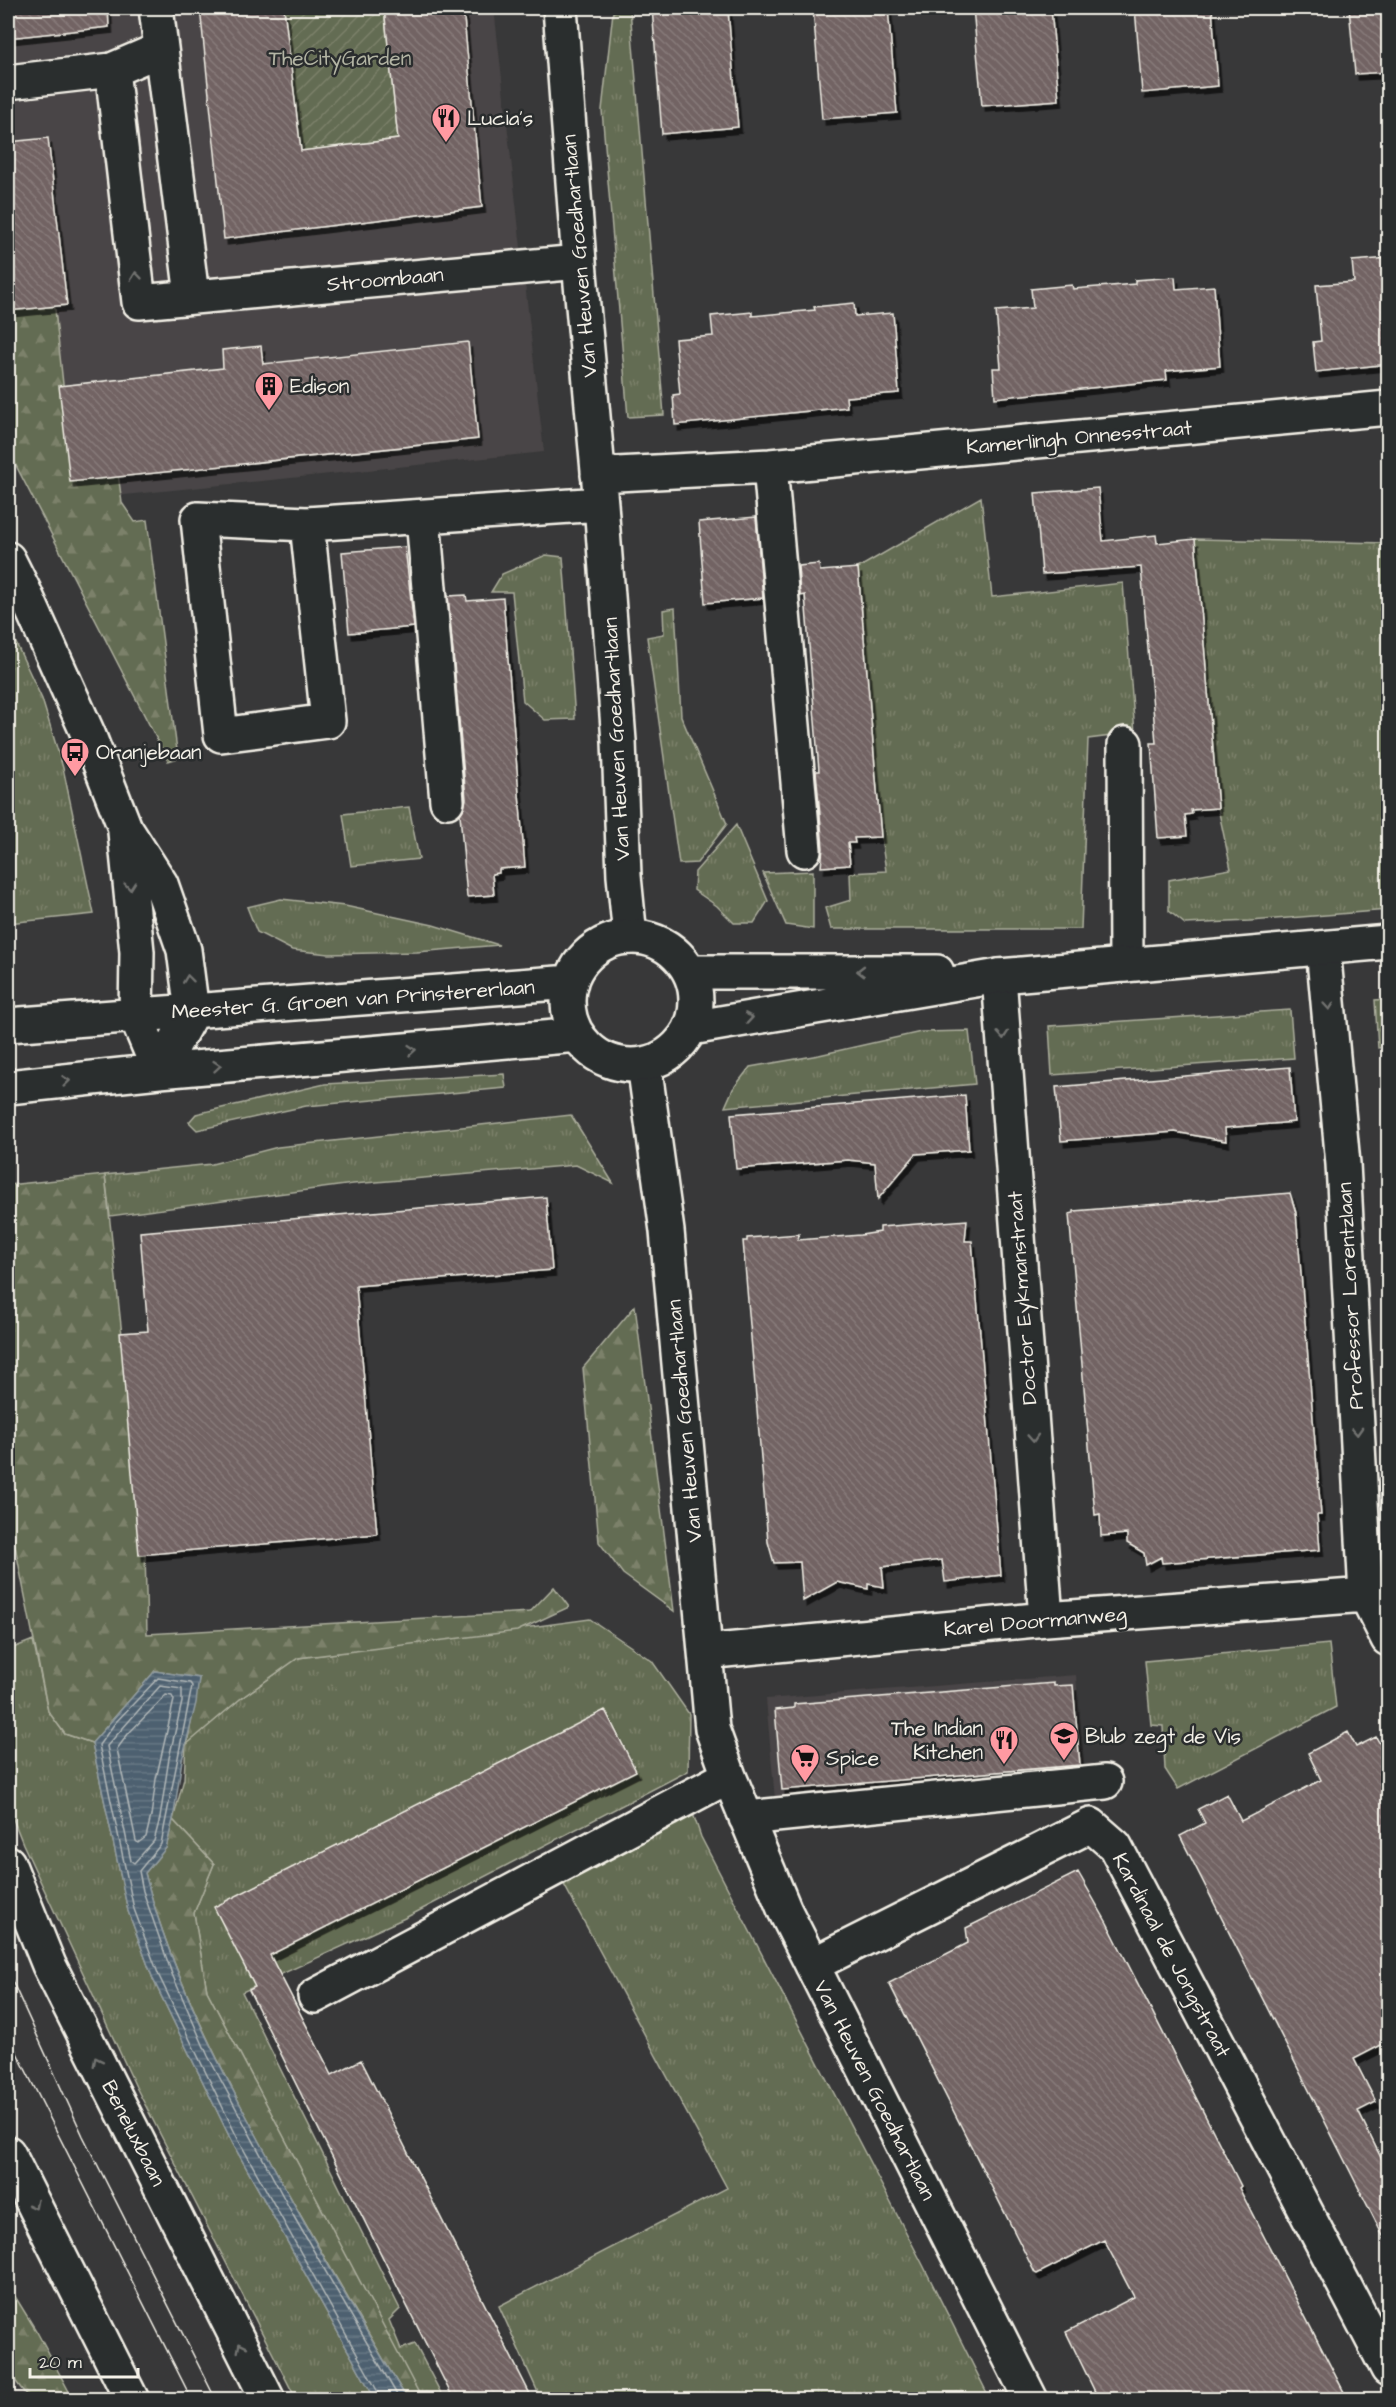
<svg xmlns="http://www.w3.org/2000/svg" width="1396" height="2407" font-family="'Architects Daughter',sans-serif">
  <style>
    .built { fill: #494546 }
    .grass { fill: url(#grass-tufts); stroke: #acae9d; stroke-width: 1.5 }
    .forest { fill: url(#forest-firs); stroke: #acae9d; stroke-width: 1.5 }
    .garden { fill: url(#garden-furrows); stroke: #acae9d; stroke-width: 1.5 }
    .water { fill: url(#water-rules); stroke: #909ba0; stroke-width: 1.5 }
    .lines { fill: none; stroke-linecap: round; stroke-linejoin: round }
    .shore { stroke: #b1b7b8; stroke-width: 1.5 }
    .building { fill: url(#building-back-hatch); stroke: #f4f1e8; stroke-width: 1.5; filter: url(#shadow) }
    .street-casing { stroke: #f4f1e8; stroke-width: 38 }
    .secondary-casing { stroke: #f4f1e8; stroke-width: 38 }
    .street { stroke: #2a2d2e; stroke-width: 33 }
    .secondary { stroke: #2a2d2e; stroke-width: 33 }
    .tram { stroke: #f4f1e8; stroke-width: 1.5 }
    .oneway { stroke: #71726f }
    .labels { text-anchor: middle; stroke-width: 5; stroke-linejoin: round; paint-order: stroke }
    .park-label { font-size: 21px; fill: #b3b5a4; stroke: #2a2d2e }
    .poi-label { font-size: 21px; fill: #f4f1e8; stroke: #2a2d2e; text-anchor: start }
    .street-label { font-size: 21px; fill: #f4f1e8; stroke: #2a2d2e }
  </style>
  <defs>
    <pattern id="grass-tufts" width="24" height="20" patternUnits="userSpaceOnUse" patternTransform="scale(1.5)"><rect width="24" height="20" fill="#646c52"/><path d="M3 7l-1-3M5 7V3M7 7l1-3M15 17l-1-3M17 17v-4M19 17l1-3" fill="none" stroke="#7b816b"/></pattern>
    <pattern id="forest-firs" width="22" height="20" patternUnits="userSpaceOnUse" patternTransform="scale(1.5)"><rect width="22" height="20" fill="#646c52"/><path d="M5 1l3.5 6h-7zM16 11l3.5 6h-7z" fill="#7b816b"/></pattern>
    <pattern id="garden-furrows" width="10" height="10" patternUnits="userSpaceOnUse" patternTransform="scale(1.5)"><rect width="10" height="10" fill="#646c52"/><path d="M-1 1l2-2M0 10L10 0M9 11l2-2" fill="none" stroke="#7b816b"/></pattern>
    <pattern id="water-rules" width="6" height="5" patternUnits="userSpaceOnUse" patternTransform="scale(1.5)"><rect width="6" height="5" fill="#4d6170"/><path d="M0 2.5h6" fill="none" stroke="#677884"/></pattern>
    <pattern id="building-back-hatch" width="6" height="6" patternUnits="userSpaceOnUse" patternTransform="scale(1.5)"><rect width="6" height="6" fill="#726363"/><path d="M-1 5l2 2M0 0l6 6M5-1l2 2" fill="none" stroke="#877a79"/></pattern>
    <filter id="shadow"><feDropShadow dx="3.5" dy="6" stdDeviation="0" flood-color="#0009"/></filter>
  </defs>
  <rect width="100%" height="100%" fill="#383839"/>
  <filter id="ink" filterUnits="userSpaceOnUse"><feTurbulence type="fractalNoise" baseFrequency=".0167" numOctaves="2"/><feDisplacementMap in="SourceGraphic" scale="12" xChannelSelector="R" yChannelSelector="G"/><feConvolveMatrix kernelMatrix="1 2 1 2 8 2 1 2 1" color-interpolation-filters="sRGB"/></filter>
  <g filter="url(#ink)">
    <path class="built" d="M 8,8 L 494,8 L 544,452 L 85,499 L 8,393 Z
      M 1076,1675 L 1084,1773 L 775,1800 L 766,1699 Z"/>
    <path class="grass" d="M 630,9 L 664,415 L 628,417 L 602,110 L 613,12 Z
      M 981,497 L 992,597 L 1123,583 L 1135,733 L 1088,739 L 1081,929 L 831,929 L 825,908 L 851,900 L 850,873 L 886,871 L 881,837 L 858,568 Z
      M 1195,539 L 1388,543 L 1388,910 L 1250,921 L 1185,924 L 1169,911 L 1169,880 L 1231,869 L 1218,808 Z
      M 546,555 L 563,557 L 575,719 L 545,720 L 523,701 L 512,592 L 491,592 L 502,574 Z
      M 675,608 L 681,716 L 727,824 L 697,863 L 679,864 L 647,637 L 664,634 L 663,610 Z
      M 8,626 L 42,699 L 63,768 L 94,914 L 8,923 Z
      M 409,807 L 419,859 L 351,866 L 343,814 Z
      M 736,825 L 768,901 L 754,923 L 734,923 L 717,906 L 694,890 L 695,872 Z
      M 813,871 L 813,929 L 786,925 L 763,873 Z
      M 281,899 L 345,906 L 433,925 L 499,945 L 417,952 L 329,954 L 292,950 L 257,932 L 247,907 Z
      M 1388,999 L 1388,1047 L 1378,1048 L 1375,1000 Z
      M 1290,1010 L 1294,1058 L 1052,1075 L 1049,1026 Z
      M 969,1031 L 975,1084 L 725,1107 L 733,1089 L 750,1067 L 819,1055 L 921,1032 Z
      M 504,1074 L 506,1088 L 306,1106 L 197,1130 L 189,1122 L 196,1114 L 325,1084 Z
      M 571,1115 L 613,1183 L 576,1165 L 353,1184 L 110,1216 L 105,1175 L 212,1164 L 278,1147 Z
      M 590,1619 L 652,1661 L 689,1714 L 688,1771 L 407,1917 L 242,1992 L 400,2309 L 389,2320 L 401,2349 L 415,2344 L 444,2399 L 421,2399 L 207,1991 L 194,1913 L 214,1864 L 173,1820 L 184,1779 L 186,1744 L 240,1699 L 298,1658 Z
      M 33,1640 L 48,1711 L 65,1734 L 92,1743 L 128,1911 L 153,1979 L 233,2144 L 375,2399 L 296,2399 L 136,2087 L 23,1844 L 8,1806 L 8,1650 Z
      M 1329,1644 L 1336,1707 L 1178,1789 L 1165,1769 L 1163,1726 L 1151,1725 L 1145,1661 Z
      M 690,1805 L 701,1837 L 923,2265 L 990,2399 L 541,2399 L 499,2306 L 727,2188 L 560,1877 Z"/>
    <path class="forest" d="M 54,300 L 72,468 L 117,466 L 122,503 L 135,522 L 147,520 L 178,758 L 168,761 L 8,450 L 8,305 Z
      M 105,1175 L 145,1552 L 147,1634 L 530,1612 L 554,1587 L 569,1607 L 517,1631 L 298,1658 L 240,1699 L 187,1744 L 199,1678 L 155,1671 L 92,1743 L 65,1734 L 48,1711 L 8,1511 L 8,1185 Z
      M 635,1306 L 674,1611 L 623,1574 L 599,1542 L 583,1368 Z
      M 173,1820 L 214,1864 L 194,1913 L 207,1991 L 422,2399 L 407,2399 L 392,2374 C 341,2286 289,2198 242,2108 C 203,2032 166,1956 145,1873 L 166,1848 Z
      M 8,2285 L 37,2332 L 73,2399 L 29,2399 L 8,2371 Z"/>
    <path class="garden" d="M 284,8 L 384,8 L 398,139 L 301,151 Z"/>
    <path class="water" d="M 155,1671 L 199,1678 L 196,1703 L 182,1760 L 173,1820 L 166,1848 L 145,1873 C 170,1972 217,2062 265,2151 C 310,2235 358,2318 407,2399 L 375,2399 L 233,2144 L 153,1979 L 128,1911 L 92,1743 Z"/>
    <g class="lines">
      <path class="shore" d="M 160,1686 L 182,1689 L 182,1702 L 169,1758 L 160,1818 L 154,1841 L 134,1863 L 131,1861 L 107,1746 Z
        M 166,1695 L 172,1696 L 174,1700 L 156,1779 L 151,1816 L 146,1837 L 138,1843 L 136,1841 L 117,1749 L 128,1734 Z
        M 379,2400 L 379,2394 L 239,2141 L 159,1976 L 134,1909 L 99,1745 L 115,1723 L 158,1678 L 190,1683 L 192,1686 L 161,1844 L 139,1871 L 143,1891 L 172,1974 L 208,2056 L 293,2215 L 400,2400"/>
    </g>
    <path class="building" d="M 8,8 L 108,8 L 109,27 L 8,38 Z
      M 200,8 L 284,8 L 301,151 L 398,139 L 384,8 L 463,8 L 482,207 L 224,239 Z
      M 652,8 L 717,8 L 728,10 L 738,127 L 662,134 Z
      M 813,8 L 888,8 L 897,113 L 822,119 Z
      M 973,8 L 1051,8 L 1059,100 L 982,106 Z
      M 1135,8 L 1212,8 L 1218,86 L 1142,93 Z
      M 1349,8 L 1389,8 L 1389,72 L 1355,74 Z
      M 48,138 L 67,305 L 8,311 L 8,142 Z
      M 1389,258 L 1389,364 L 1316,372 L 1313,342 L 1321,341 L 1316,285 L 1354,282 L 1352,261 Z
      M 1175,277 L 1176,289 L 1214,286 L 1220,366 L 1166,371 L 1167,380 L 995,398 L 993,368 L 1001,368 L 996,311 L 1033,308 L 1031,289 L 1072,285 L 1073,289 L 1135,284 L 1135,280 Z
      M 854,303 L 855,316 L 893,313 L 899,393 L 846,397 L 847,407 L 675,425 L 673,395 L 680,394 L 675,339 L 713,336 L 711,316 L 752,312 L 752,316 L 815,310 L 814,307 Z
      M 468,342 L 478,439 L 70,482 L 59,386 L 223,368 L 222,350 L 261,346 L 263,364 Z
      M 1098,488 L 1103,541 L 1156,535 L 1157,543 L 1195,539 L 1218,808 L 1191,810 L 1192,814 L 1185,815 L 1187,836 L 1158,838 L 1151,743 L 1156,743 L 1141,567 L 1042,574 L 1035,493 Z
      M 756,517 L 763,598 L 705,603 L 699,522 Z
      M 405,547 L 414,627 L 349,633 L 342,552 Z
      M 819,564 L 820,571 L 858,568 L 881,837 L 854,838 L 855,843 L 848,843 L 850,865 L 821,867 L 823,848 L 816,771 L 819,771 L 805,595 L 800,596 L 798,566 Z
      M 466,595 L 467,601 L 503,598 L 525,867 L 499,869 L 499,873 L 492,874 L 494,895 L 467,897 L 460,814 L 464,808 L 466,799 L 448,596 Z
      M 1290,1067 L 1294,1122 L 1225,1128 L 1226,1141 L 1175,1132 L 1061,1141 L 1056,1087 Z
      M 965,1095 L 969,1150 L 916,1154 L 878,1199 L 875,1163 L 848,1160 L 736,1169 L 731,1114 Z
      M 1290,1193 L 1296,1213 L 1321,1515 L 1317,1515 L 1320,1550 L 1162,1563 L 1161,1557 L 1146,1565 L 1144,1553 L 1127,1543 L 1127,1534 L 1101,1536 L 1100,1514 L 1095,1515 L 1069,1214 L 1074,1213 L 1074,1211 Z
      M 546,1197 L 552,1270 L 356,1286 L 377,1534 L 139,1555 L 120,1333 L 148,1331 L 140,1232 Z
      M 967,1220 L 965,1241 L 972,1241 L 1001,1575 L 945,1582 L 942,1560 L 882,1567 L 884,1587 L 868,1584 L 868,1589 L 837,1582 L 803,1601 L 800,1562 L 774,1563 L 768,1542 L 743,1241 L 747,1241 L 747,1238 L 799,1234 L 798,1240 L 861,1235 L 880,1232 L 880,1227 Z
      M 1054,1683 L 1054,1686 L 1073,1685 L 1080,1765 L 782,1790 L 775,1710 L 794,1708 L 794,1704 Z
      M 605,1710 L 636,1771 L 270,1955 L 332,2075 L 361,2060 L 533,2400 L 454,2400 L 249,1990 L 255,1987 L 214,1907 Z
      M 1348,1732 L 1356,1747 L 1376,1737 L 1389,1760 L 1389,2041 L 1354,2059 L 1376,2102 L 1358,2111 L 1389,2174 L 1389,2248 L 1180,1836 L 1205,1823 L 1198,1809 L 1227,1794 L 1241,1821 L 1321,1780 L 1308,1753 Z
      M 1078,1872 L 1107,1923 L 1241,2186 L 1239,2188 L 1348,2400 L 1099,2400 L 1066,2332 L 1134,2297 L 1104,2240 L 1037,2274 L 1035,2273 L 889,1983 L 968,1943 L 966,1928 Z"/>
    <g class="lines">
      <g class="street-casing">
        <path id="street" d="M 156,8 L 192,296
          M 560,8 L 579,262 L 601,504 L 619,741 L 624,876 L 630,937
          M 112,70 L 139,302 L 579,262
          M 8,82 L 112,70 L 161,49
          M 770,466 L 804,850
          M 598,475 L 770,466 L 1388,408
          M 423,517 L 447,801
          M 307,524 L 328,721 L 221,735 L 198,519 L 307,524 L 601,504
          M 1125,744 L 1126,965
          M 1323,948 L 1343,1164 L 1366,1595 L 1388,1639
          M 999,976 L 1046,1619
          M 644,1064 L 667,1231 L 712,1729 L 729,1776 L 785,1911 L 1031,2400
          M 705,1652 L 1046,1619 L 1366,1595
          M 746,1818 L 1105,1782
          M 812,1965 L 1091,1825 L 1115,1846 L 1388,2369
          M 315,1996 L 729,1776"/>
      </g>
      <g class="secondary-casing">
        <path id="secondary" d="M 8,559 L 24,591 L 89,736 L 125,828 L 161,884 L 184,950 L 192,1012 L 159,1071
          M 125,832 L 137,952 L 136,1016 L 159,1071
          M568 1001a64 64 0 1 1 128 0a64 64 0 1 1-128 0Z
          M 689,972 L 937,972
          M 8,1025 L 571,982
          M 691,1028 L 999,976 L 1388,942
          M 8,1087 L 159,1071 L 578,1035
          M 8,1863 L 49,1965 L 268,2400
          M 8,2153 L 132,2400"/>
      </g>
      <use href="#street" class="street"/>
      <use href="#secondary" class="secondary"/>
      <path class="tram" d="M 8,1972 L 83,2136 L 216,2400
        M 8,2035 L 192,2400"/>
    </g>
    <defs><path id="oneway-chevron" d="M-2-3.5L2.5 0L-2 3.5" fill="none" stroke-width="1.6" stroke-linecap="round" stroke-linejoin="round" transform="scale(1.5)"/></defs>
    <g class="oneway">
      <use href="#oneway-chevron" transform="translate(136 276) rotate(-96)"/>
      <use href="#oneway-chevron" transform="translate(130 886) rotate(85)"/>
      <use href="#oneway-chevron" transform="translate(861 971) rotate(180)"/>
      <use href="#oneway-chevron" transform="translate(188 979) rotate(-97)"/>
      <use href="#oneway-chevron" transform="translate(1329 1006) rotate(85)"/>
      <use href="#oneway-chevron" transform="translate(749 1018) rotate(-9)"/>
      <use href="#oneway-chevron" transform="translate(1003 1035) rotate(86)"/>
      <use href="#oneway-chevron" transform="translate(412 1050) rotate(-5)"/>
      <use href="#oneway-chevron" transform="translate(217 1066) rotate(-5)"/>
      <use href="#oneway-chevron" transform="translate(66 1081) rotate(-6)"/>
      <use href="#oneway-chevron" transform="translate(1357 1431) rotate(87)"/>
      <use href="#oneway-chevron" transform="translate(1033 1438) rotate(86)"/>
      <use href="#oneway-chevron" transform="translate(97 2061) rotate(-117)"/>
      <use href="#oneway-chevron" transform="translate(34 2205) rotate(63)"/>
      <use href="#oneway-chevron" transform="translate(241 2347) rotate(-117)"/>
    </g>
  </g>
  <defs>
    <g id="restaurant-pin" transform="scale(1.5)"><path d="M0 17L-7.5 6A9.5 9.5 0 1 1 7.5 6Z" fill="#ff9aa2" stroke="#2a2d2e"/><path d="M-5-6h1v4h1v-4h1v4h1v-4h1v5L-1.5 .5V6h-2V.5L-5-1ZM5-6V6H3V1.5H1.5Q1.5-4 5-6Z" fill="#111"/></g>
    <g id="building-pin" transform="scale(1.5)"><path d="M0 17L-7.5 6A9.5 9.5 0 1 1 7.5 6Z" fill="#ff9aa2" stroke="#2a2d2e"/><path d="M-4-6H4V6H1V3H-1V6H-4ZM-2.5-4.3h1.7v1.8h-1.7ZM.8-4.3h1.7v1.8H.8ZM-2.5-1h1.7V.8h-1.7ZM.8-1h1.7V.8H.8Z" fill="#111"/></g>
    <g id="bus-pin" transform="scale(1.5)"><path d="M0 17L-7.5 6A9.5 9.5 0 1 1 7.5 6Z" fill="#ff9aa2" stroke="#2a2d2e"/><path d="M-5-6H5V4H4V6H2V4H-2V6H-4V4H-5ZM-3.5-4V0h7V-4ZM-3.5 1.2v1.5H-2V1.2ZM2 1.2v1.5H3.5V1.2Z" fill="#111"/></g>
    <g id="school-pin" transform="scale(1.5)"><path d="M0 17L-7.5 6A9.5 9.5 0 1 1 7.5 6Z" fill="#ff9aa2" stroke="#2a2d2e"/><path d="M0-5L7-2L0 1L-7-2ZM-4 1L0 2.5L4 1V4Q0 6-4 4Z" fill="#111"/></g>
    <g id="supermarket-pin" transform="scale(1.5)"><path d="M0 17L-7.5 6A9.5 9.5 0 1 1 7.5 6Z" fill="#ff9aa2" stroke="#2a2d2e"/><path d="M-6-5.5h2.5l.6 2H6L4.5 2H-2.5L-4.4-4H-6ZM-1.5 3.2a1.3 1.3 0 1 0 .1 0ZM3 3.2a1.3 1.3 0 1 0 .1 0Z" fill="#111"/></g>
  </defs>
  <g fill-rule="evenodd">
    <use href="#restaurant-pin" x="446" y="118"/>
    <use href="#building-pin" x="269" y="386"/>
    <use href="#bus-pin" x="75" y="752"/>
    <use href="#school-pin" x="1064" y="1736"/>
    <use href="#restaurant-pin" x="1004" y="1740"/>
    <use href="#supermarket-pin" x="805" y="1758"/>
  </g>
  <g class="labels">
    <g class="park-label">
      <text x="340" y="65">TheCityGarden</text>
    </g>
    <g class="poi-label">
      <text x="467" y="125">Lucia's</text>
      <text x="290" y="393">Edison</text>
      <text x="96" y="759">Oranjebaan</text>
      <text x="983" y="1735" text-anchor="end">The Indian<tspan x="983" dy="24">Kitchen</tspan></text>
      <text x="1085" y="1743">Blub zegt de Vis</text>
      <text x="826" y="1765">Spice</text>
    </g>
    <g class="street-label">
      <text transform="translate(579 256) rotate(-95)" y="7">Van Heuven Goedhartlaan</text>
      <text transform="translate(385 279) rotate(-5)" y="7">Stroombaan</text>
      <text transform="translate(1079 437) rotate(-5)" y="7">Kamerlingh Onnesstraat</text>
      <text transform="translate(616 739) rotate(-93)" y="7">Van Heuven Goedhartlaan</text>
      <text transform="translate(353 999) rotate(-4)" y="7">Meester G. Groen van Prinstererlaan</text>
      <text transform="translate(1350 1296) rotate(-93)" y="7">Professor Lorentzlaan</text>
      <text transform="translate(1022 1298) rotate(-94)" y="7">Doctor Eykmanstraat</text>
      <text transform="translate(684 1421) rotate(-95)" y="7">Van Heuven Goedhartlaan</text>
      <text transform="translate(1035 1621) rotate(-5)" y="7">Karel Doormanweg</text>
      <text transform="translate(1172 1955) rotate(62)" y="7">Kardinaal de Jongstraat</text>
      <text transform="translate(875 2090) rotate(63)" y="7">Van Heuven Goedhartlaan</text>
      <text transform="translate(134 2133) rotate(63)" y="7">Beneluxbaan</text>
    </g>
  </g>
  <rect width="1396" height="2407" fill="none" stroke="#2a2d2e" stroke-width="30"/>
  <rect x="15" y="15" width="1366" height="2377" fill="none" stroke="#f4f1e8" stroke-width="2" filter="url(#ink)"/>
  <path d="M30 2368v9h108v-9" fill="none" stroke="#f4f1e8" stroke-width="3"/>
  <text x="39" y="2368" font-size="18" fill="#f4f1e8" stroke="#2a2d2e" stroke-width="4.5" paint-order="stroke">20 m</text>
</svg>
